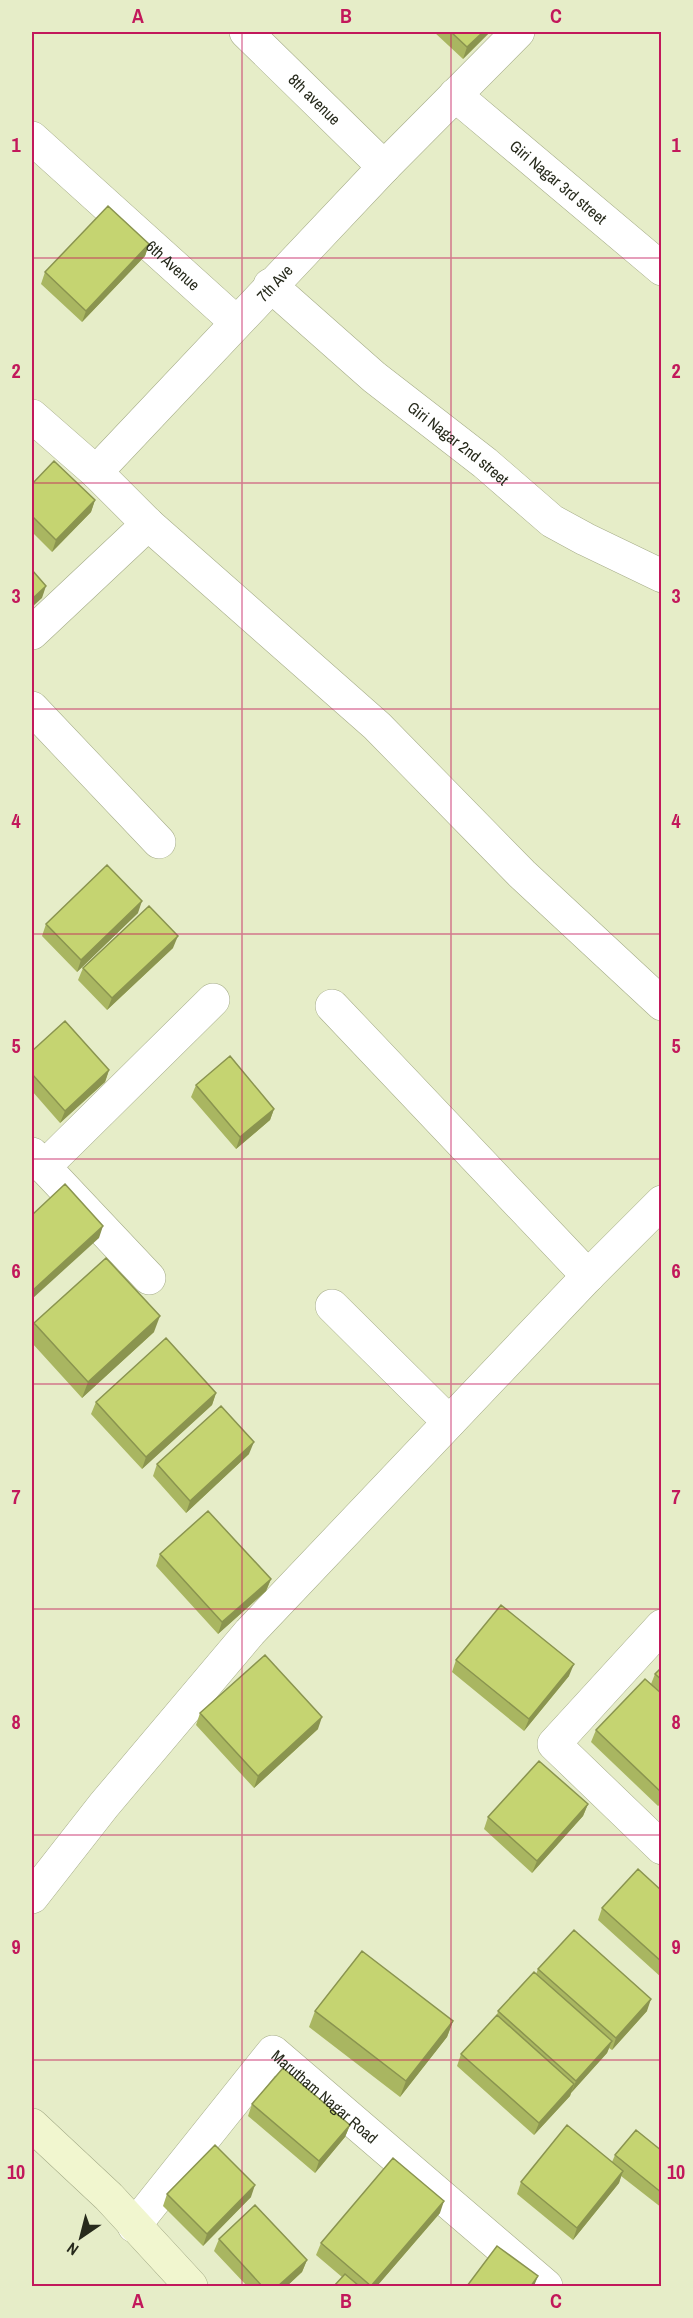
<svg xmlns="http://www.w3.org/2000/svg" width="693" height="2318" font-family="'Archivo Narrow',sans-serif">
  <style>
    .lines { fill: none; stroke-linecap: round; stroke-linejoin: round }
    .street-casing { stroke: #a5ac88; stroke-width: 34 }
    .secondary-casing { stroke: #a5ac88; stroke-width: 34 }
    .street { stroke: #fff; stroke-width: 33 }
    .secondary { stroke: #f1f6cf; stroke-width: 33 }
    .wall { fill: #a9b661 }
    .shaded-wall { fill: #8a944f }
    .building { fill: #c5d471; stroke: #8a944f; stroke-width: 1.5 }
    .grid { fill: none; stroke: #c2185b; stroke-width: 1.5; stroke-opacity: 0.55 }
    .labels { text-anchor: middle; stroke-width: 5; stroke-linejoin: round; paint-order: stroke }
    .street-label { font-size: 16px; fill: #272a1c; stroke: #e6edc8 }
    .neatline { fill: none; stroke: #c2185b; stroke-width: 2 }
    .grid-label { font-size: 20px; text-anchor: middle; font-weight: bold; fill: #c2185b }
  </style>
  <rect width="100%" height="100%" fill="#e6edc8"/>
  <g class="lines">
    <g class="street-casing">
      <g id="street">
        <path id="s1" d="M 246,32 L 384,167"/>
        <path id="s2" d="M 455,95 L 662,269"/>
        <path id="s3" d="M 32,138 L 236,322"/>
        <path id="s4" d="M 270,285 L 374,377 L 485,463 L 552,521 L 585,539 L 662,576"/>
        <path d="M 32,416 L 96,472 L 148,524 L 377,726 L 522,874 L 662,1004"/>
        <path id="s5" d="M 96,472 L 384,167 L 518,32"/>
        <path d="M 32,633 L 148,524"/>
        <path d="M 32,708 L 159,842"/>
        <path d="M 332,1006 L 588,1276"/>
        <path d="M 32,1154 L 149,1278"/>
        <path d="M 44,1167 L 213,1000"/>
        <path d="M 332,1306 L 449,1422"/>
        <path d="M 662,1626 L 554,1744 L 662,1848"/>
        <path d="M 32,1897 L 104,1805 L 250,1632 L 588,1276 L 662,1202"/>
        <path id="s6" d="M 134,2226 L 273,2052 L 546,2286"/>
      </g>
    </g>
    <g class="secondary-casing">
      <path id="secondary" d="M 32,2125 L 109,2197 L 191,2286"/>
    </g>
    <use href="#street" class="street"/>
    <use href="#secondary" class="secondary"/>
  </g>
  <path class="wall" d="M 434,32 L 490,32 L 463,59 Z
    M 149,244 L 145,256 L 82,322 L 41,284 L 45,272 Z
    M 32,484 L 95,500 L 91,512 L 52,552 L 32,532 Z
    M 138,913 L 77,972 L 42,936 L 46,924 Z
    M 173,948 L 107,1010 L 78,980 L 83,968 Z
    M 32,1051 L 109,1070 L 105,1082 L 60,1123 L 32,1091 Z
    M 196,1085 L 274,1109 L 270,1120 L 236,1149 L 191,1097 Z
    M 34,1323 L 154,1332 L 82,1398 L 32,1343 L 32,1331 Z
    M 216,1393 L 212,1405 L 142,1469 L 91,1414 L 96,1402 Z
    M 249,1454 L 186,1513 L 153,1476 L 157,1464 Z
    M 160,1554 L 271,1579 L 266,1591 L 218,1634 L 156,1566 Z
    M 456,1660 L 569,1676 L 524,1731 L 452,1672 Z
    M 662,1667 L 662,1803 L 658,1806 L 591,1742 L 596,1730 L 651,1684 L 655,1674 Z
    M 200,1713 L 318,1729 L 254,1788 L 196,1725 Z
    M 588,1804 L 583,1816 L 532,1873 L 484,1829 L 488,1817 Z
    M 662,1891 L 662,1978 L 598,1920 L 602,1908 Z
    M 538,1969 L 647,2011 L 612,2050 L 609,2048 L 607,2053 L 571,2093 L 570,2096 L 534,2135 L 457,2066 L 461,2054 L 497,2015 L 498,2011 L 536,1974 Z
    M 315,2011 L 453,2021 L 447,2037 L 400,2097 L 309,2027 Z
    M 252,2104 L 350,2125 L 345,2137 L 315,2173 L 248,2116 Z
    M 662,2151 L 662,2208 L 621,2176 L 619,2183 L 573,2240 L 517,2194 L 521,2182 L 612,2162 L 615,2155 Z
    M 167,2194 L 251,2197 L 203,2246 L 163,2206 Z
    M 440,2213 L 377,2286 L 334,2286 L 342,2277 L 316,2255 L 321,2243 Z
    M 219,2239 L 307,2260 L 302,2272 L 287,2286 L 247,2286 L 214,2251 Z"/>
  <path class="shaded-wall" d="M 483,32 L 490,32 L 463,59 L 467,47 Z
    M 149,244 L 145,256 L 82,322 L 86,311 Z
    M 95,500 L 91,512 L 52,552 L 56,540 Z
    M 46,586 L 42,598 L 32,607 L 32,599 Z
    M 142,901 L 138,913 L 77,972 L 81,960 Z
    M 178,936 L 173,948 L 107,1010 L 112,998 Z
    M 109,1070 L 105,1082 L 60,1123 L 65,1111 Z
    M 274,1109 L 270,1120 L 236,1149 L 240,1137 Z
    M 103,1226 L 99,1238 L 32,1299 L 32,1291 Z
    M 160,1316 L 154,1332 L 82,1398 L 88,1382 Z
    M 216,1393 L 212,1405 L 142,1469 L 146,1457 Z
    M 254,1442 L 249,1454 L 186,1513 L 190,1501 Z
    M 271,1579 L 266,1591 L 218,1634 L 222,1622 Z
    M 574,1664 L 569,1676 L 524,1731 L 529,1719 Z
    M 322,1717 L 318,1729 L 254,1788 L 258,1776 Z
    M 588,1804 L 583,1816 L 532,1873 L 537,1861 Z
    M 651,1999 L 647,2011 L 612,2050 L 616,2038 Z
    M 453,2021 L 447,2037 L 400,2097 L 406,2081 Z
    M 612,2041 L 607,2053 L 571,2093 L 576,2081 Z
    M 574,2084 L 570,2096 L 534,2135 L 539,2123 Z
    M 350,2125 L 345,2137 L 315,2173 L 319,2161 Z
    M 623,2171 L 619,2183 L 573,2240 L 577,2228 Z
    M 255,2185 L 251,2197 L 203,2246 L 207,2234 Z
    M 444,2201 L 440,2213 L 377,2286 L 371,2286 Z
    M 307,2260 L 302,2272 L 287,2286 L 278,2286 Z
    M 538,2276 L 534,2286 L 531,2286 Z"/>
  <path class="building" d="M 451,32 L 483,32 L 467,47 Z
    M 108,206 L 149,244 L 86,311 L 45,272 Z
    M 54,461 L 95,500 L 56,540 L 32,516 L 32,484 Z
    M 32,570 L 46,586 L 32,599 Z
    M 107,865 L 142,901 L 81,960 L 46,924 Z
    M 149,906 L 178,936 L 112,998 L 83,968 Z
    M 65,1021 L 109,1070 L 65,1111 L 32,1074 L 32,1051 Z
    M 230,1056 L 274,1109 L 240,1137 L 196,1085 Z
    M 65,1184 L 103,1226 L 32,1291 L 32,1215 Z
    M 106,1258 L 160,1316 L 88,1382 L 34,1323 Z
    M 166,1338 L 216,1393 L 146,1457 L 96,1402 Z
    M 221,1406 L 254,1442 L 190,1501 L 157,1464 Z
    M 208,1511 L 271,1579 L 222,1622 L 160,1554 Z
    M 501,1605 L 574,1664 L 529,1719 L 456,1660 Z
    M 265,1655 L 322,1717 L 258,1776 L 200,1713 Z
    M 662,1667 L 662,1680 L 655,1674 Z
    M 645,1679 L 662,1694 L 662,1793 L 596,1730 Z
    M 539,1761 L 588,1804 L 537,1861 L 488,1817 Z
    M 638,1869 L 662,1891 L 662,1962 L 602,1908 Z
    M 574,1930 L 651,1999 L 616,2038 L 538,1969 Z
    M 362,1951 L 453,2021 L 406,2081 L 315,2011 Z
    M 534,1972 L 612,2041 L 576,2081 L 498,2011 Z
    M 497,2015 L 574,2084 L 539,2123 L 461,2054 Z
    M 283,2068 L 350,2125 L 319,2161 L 252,2104 Z
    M 567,2125 L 623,2171 L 577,2228 L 521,2182 Z
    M 636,2130 L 662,2151 L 662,2193 L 615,2155 Z
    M 215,2145 L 255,2185 L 207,2234 L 167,2194 Z
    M 393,2158 L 444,2201 L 371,2286 L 321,2243 Z
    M 255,2205 L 307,2260 L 278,2286 L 262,2286 L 219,2239 Z
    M 497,2246 L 538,2276 L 531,2286 L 467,2286 Z
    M 345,2274 L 359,2286 L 334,2286 Z"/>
  <path class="grid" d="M 242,32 L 242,2286M 451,32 L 451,2286M 32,258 L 662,258M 32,483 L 662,483M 32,709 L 662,709M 32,934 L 662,934M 32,1159 L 662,1159M 32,1384 L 662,1384M 32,1609 L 662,1609M 32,1835 L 662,1835M 32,2060 L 662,2060"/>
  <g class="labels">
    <g class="street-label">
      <text dy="6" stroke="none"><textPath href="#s1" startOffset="96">8th avenue</textPath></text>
      <text dy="6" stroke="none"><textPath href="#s2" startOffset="135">Giri Nagar 3rd street</textPath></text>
      <text dy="6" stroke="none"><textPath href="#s3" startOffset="190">6th Avenue</textPath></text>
      <text dy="6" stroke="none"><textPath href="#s5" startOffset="260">7th Ave</textPath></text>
      <text dy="6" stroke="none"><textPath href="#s4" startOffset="246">Giri Nagar 2nd street</textPath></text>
      <text dy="6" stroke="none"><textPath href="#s6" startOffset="291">Marutham Nagar Road</textPath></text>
    </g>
  </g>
  <rect width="693" height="2318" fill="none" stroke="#e6edc8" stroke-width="66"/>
  <g transform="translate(81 2237) rotate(215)" stroke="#e6edc8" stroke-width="4.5" paint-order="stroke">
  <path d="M0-4.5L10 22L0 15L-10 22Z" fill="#272a1c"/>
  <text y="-9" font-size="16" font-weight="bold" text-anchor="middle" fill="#272a1c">N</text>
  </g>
  <rect x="33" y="33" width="627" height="2252" class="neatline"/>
  <g class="grid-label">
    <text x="138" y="23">A</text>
    <text x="346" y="23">B</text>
    <text x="556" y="23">C</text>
    <text x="16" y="152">1</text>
    <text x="676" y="152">1</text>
    <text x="16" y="378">2</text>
    <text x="676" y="378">2</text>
    <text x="16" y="603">3</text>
    <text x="676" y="603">3</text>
    <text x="16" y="828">4</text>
    <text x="676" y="828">4</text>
    <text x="16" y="1053">5</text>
    <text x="676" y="1053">5</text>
    <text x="16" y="1278">6</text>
    <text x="676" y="1278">6</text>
    <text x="16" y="1504">7</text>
    <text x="676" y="1504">7</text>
    <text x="16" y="1729">8</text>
    <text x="676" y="1729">8</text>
    <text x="16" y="1954">9</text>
    <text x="676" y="1954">9</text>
    <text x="16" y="2179">10</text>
    <text x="676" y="2179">10</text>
    <text x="138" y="2308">A</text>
    <text x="346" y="2308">B</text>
    <text x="556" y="2308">C</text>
  </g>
</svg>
